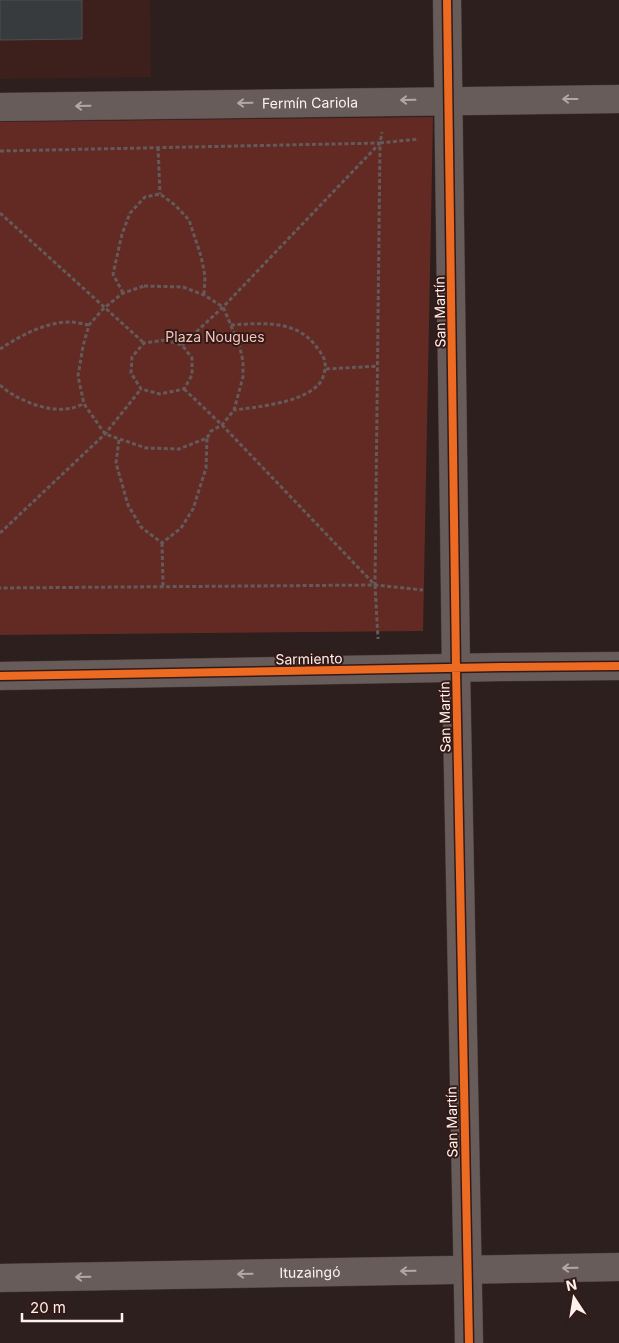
<svg xmlns="http://www.w3.org/2000/svg" width="619" height="1343" font-family="Inter,sans-serif">
  <style>
    .built { fill: #3d201c }
    .green { fill: #632a24 }
    .building { fill: #383b3e; stroke: #4f4d4f }
    .lines { fill: none; stroke-linecap: round; stroke-linejoin: round }
    .minor-casing { stroke: #463c3a; stroke-width: 29 }
    .path { stroke: #645a59; stroke-width: 3; stroke-dasharray: 4 2.5; stroke-linecap: butt }
    .minor { stroke: #685c5a; stroke-width: 28 }
    .cycleway-casing { stroke: #331a17; stroke-width: 11 }
    .cycleway { stroke: #ed6a23; stroke-width: 8 }
    .oneway { stroke: #b4a6a4 }
    .labels { text-anchor: middle; stroke-width: 4; stroke-linejoin: round; paint-order: stroke }
    .street-label { font-size: 14px; fill: #fff1ee; stroke: #331a17 }
    .park-label { font-size: 14px; fill: #f5c3bb; stroke: #331a17 }
  </style>
  <rect width="100%" height="100%" fill="#2d1f1d"/>
  <path class="built" d="M 0,0 L 150,0 L 151,77 L 0,79 Z"/>
  <path class="green" d="M 433,117 L 423,631 L 0,635 L 0,122 Z"/>
  <path class="building" d="M 0,0 L 82,0 L 82,39 L 0,40 Z"/>
  <g class="lines">
    <g class="minor-casing">
      <g id="minor">
        <path d="M 447,0 L 456,668 L 469,1343"/>
        <path id="s1" d="M 0,107 L 619,99"/>
        <path d="M 0,676 L 502,667 L 619,666"/>
        <path id="s2" d="M 0,1278 L 619,1267"/>
      </g>
    </g>
    <path class="path" d="M 380,143 L 419,139
      M 158,147 L 160,194
      M 0,151 L 380,143 L 375,585 L 0,588
      M 0,213 L 144,343
      M 144,286 L 183,287 L 204,295 L 223,307 L 239,344 L 243,361 L 243,377 L 234,410 L 222,425 L 211,431 L 207,438 L 179,449 L 146,448 L 105,434 L 84,404 L 78,376 L 83,346 L 89,325 L 104,308 L 123,293 Z
      M 123,293 L 113,274 L 122,234 L 130,213 L 145,197 L 160,194 L 175,205 L 189,220 L 201,256 L 205,276 L 204,295
      M 231,325 C 262,323 298,319 318,349 C 321,353 324,357 325,362 C 326,370 323,381 317,386 C 299,403 258,407 234,410
      M 165,340 L 182,345 L 192,358 L 192,375 L 184,389 L 160,394 L 141,389 L 131,373 L 132,357 L 144,343 Z
      M 182,345 L 223,307 L 380,143 L 382,132
      M 0,349 C 20,336 45,322 70,322 C 76,322 83,324 89,325
      M 326,369 L 378,366
      M 0,385 C 15,399 44,411 65,409 C 71,409 78,406 84,404
      M 184,389 L 222,425 L 375,585 L 423,590
      M 119,440 L 116,463 L 128,505 L 141,527 L 162,543 L 181,528 L 193,509 L 206,468 L 207,438
      M 0,533 L 105,434 L 141,389
      M 162,543 L 163,586
      M 375,585 L 378,639"/>
    <use href="#minor" class="minor"/>
    <g class="cycleway-casing">
      <path id="cycleway" d="M 447,0 L 456,668 L 469,1343
        M 0,676 L 502,667 L 619,666"/>
    </g>
    <use href="#cycleway" class="cycleway"/>
  </g>
  <defs><path id="oneway-shaft" d="M-6 0H5M1.5-3L5.5 0L1.5 3" fill="none" stroke-width="1.6" stroke-linecap="round" stroke-linejoin="round" transform="scale(1.25)"/></defs>
  <g class="oneway">
    <use href="#oneway-shaft" transform="translate(570 99) rotate(180)"/>
    <use href="#oneway-shaft" transform="translate(408 100) rotate(179)"/>
    <use href="#oneway-shaft" transform="translate(245 103) rotate(179)"/>
    <use href="#oneway-shaft" transform="translate(83 106) rotate(179)"/>
    <use href="#oneway-shaft" transform="translate(570 1268) rotate(179)"/>
    <use href="#oneway-shaft" transform="translate(408 1271) rotate(179)"/>
    <use href="#oneway-shaft" transform="translate(245 1274) rotate(179)"/>
    <use href="#oneway-shaft" transform="translate(83 1277) rotate(179)"/>
  </g>
  <g class="labels">
    <g class="street-label">
      <text dy="5" stroke="none"><textPath href="#s1" startOffset="310">Fermín Cariola</textPath></text>
      <text transform="translate(440 312) rotate(-91)" y="5">San Martín</text>
      <text transform="translate(309 659) rotate(-1)" y="5">Sarmiento</text>
      <text transform="translate(445 717) rotate(-91)" y="5">San Martín</text>
      <text transform="translate(452 1122) rotate(-91)" y="5">San Martín</text>
      <text dy="5" stroke="none"><textPath href="#s2" startOffset="310">Ituzaingó</textPath></text>
    </g>
    <g class="park-label">
      <text x="215" y="342">Plaza Nougues</text>
    </g>
  </g>
  <g transform="translate(574 1298) rotate(348)" stroke="#331a17" stroke-width="4" paint-order="stroke">
  <path d="M0-4L9 19L0 12L-9 19Z" fill="#fff1ee"/>
  <text y="-8" font-size="14" font-weight="bold" text-anchor="middle" fill="#fff1ee">N</text>
  </g>
  <path d="M22 1313v8h100v-8" fill="none" stroke="#fff1ee" stroke-width="2.5"/>
  <text x="30" y="1313" font-size="15" fill="#fff1ee" stroke="#331a17" stroke-width="4" paint-order="stroke">20 m</text>
</svg>
